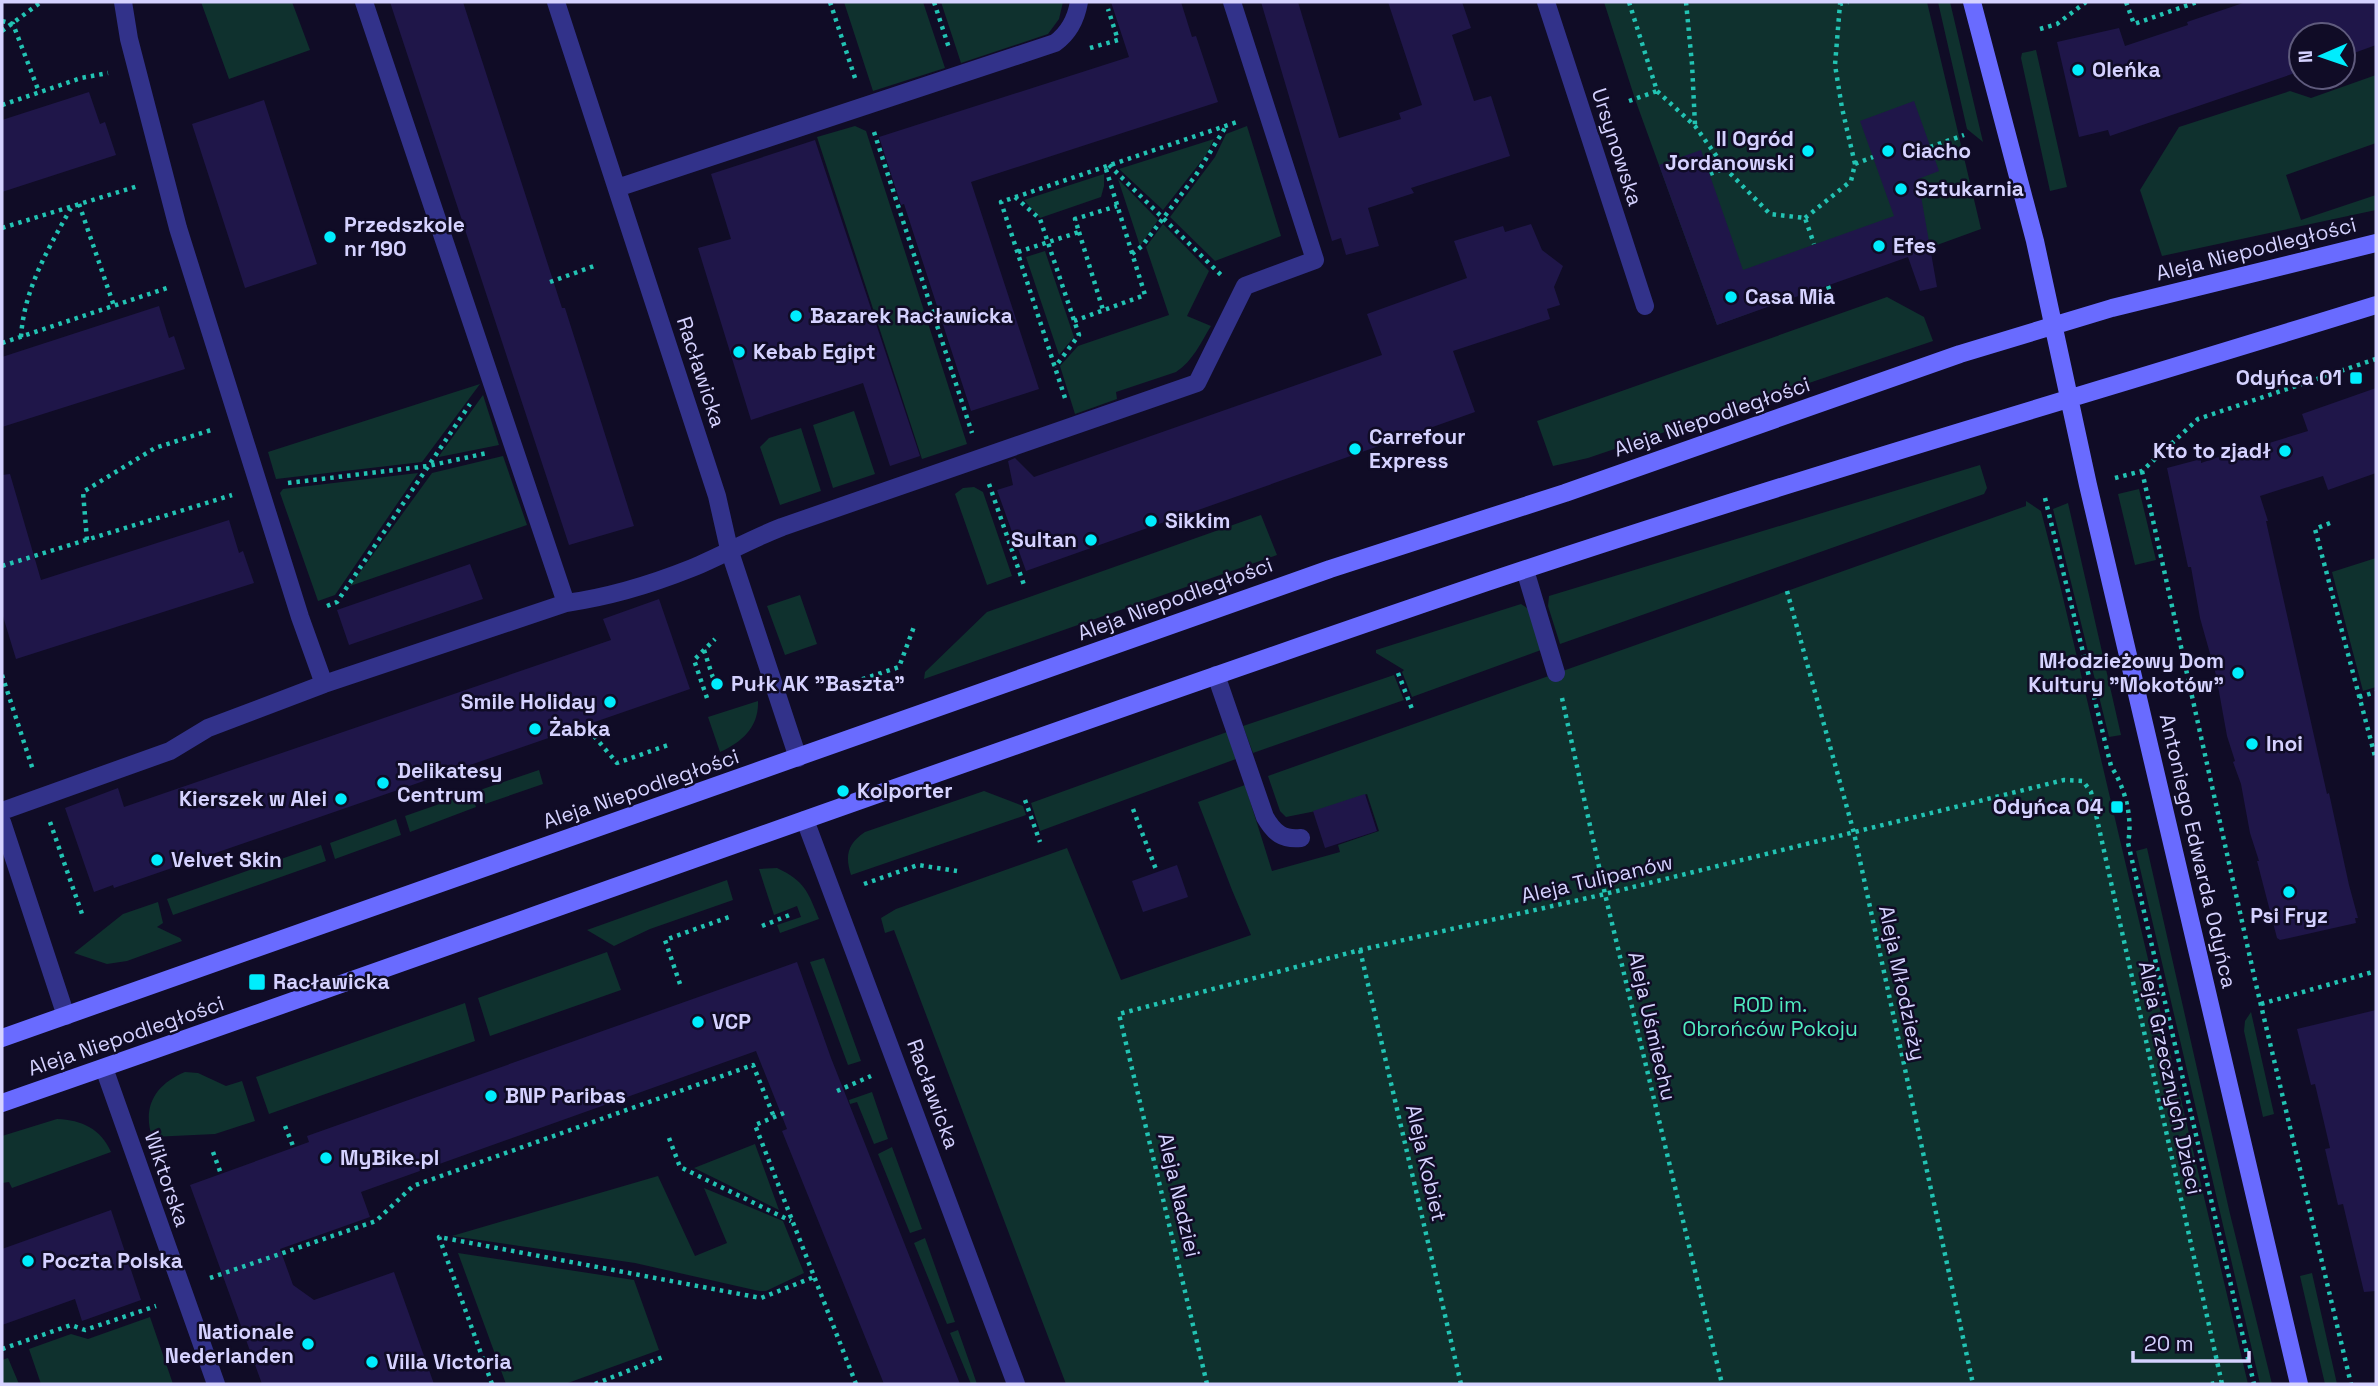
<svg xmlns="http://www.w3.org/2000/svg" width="2378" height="1386" font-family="'Space Grotesk',sans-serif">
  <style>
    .green { fill: #0f312e }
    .building { fill: #1f1649 }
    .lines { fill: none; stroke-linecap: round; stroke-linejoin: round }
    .path { stroke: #22c3b3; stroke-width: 4.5; stroke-dasharray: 3.5 5; stroke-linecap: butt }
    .lane { stroke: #32328a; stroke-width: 18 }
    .street { stroke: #32328a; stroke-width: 18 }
    .secondary { stroke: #696bff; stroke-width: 18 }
    .poi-dot { fill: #00edfd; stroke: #100c26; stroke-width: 2.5 }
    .labels { text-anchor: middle; stroke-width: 5; stroke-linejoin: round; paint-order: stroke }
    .poi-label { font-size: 21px; font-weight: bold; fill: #d5d2ff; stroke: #100c26; text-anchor: start }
    .street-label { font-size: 21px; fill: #d5d2ff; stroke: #100c26 }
    .park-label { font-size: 21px; fill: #50ecbf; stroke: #100c26 }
  </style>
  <rect width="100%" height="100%" fill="#100c26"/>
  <path class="green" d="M 201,2 L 292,2 L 310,50 L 229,79 Z
    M 844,2 L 923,2 L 945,68 L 873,91 Z
    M 941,2 L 1063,2 L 1059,19 L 1048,34 L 961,63 Z
    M 1604,2 L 1927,2 L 1981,229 L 1717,325 L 1635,99 Z
    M 1938,2 L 1950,2 L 1983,142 L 1967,129 Z
    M 2036,50 L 2067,187 L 2050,191 L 2021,58 L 2022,53 Z
    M 2376,75 L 2376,143 L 2286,175 L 2301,220 L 2376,195 L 2376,210 L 2162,256 L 2140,190 L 2179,127 L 2290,91 L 2311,98 Z
    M 855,126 L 866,131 L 967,444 L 922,459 L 817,137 Z
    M 1247,126 L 1281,236 L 1215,261 L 1170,217 L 1215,157 L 1226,134 Z
    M 1214,139 L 1206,155 L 1163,210 L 1119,169 Z
    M 1104,174 L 1104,186 L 1101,197 L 1040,218 L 1024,200 Z
    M 1118,179 L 1158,220 L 1140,246 Z
    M 1163,224 L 1209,271 L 1187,316 L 1211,326 C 1201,342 1193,361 1176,372 L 1116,392 L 1117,399 L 1075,414 L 1060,366 L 1078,346 L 1169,315 L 1146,247 Z
    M 1045,251 L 1074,337 L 1059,355 L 1026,257 Z
    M 1887,297 L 1924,317 L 1933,341 L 1588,458 L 1553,466 L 1537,421 Z
    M 480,384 L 422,462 L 276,479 L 268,452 Z
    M 483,395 L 499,445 L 439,457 L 439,456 Z
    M 854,411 L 875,474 L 833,488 L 813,425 Z
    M 801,428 L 821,491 L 780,505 L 760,447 L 769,438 Z
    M 503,456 L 527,525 L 350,586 L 432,473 Z
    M 1980,465 L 1987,488 L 1984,494 L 1560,644 L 1548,606 L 1549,596 Z
    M 418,473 L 335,595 L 318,601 L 280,493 L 283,489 Z
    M 974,487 L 983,492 L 1012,576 L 987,585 L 955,494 L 963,488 Z
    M 2139,489 L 2156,560 L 2135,565 L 2118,494 Z
    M 2026,501 L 2041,511 L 2060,585 L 2248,1384 L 1066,1384 L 894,930 L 885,933 L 881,918 L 896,909 L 1067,848 L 1121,980 L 1251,935 L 1232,890 L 1198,802 L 1245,785 L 1272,871 L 1340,852 L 1338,845 L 1379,831 L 1367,794 L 1316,811 L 1286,817 L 1280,811 L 1268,776 L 2026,506 Z
    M 2068,503 L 2121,735 L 2109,737 L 2053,509 Z
    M 1261,515 L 1277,555 L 924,679 L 925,672 L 987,612 Z
    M 2376,558 L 2376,687 L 2363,691 L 2332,572 Z
    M 800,595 L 817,644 L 785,655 L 767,606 Z
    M 1521,604 L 1530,610 L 1541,650 L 1412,697 L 1402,672 L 1404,670 L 1376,653 L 1376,650 Z
    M 1394,675 L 1404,700 L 1253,753 L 1243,726 Z
    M 758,701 C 759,727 742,742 720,752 L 708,717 Z
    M 1227,732 L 1236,759 L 1040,831 L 1031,803 Z
    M 539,770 L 543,784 L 485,804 L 480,790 Z
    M 984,791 L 1023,806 L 1026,815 L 851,875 C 845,856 847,844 865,832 Z
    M 471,793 L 476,807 L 410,832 L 405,816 Z
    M 396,819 L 401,835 L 335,859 L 330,843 Z
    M 321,845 L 326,861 L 173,915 L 167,899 Z
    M 2147,848 L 2230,1214 L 2272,1384 L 2260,1384 L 2136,851 Z
    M 777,868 C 805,881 808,892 819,919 L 780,933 L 777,925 L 801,917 L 797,906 L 774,915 L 759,869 Z
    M 727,880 L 733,900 L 650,929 L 614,946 L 587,930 Z
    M 158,902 L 163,923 L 157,927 L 180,938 L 182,941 L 127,961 L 107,964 L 74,953 L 123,914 Z
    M 607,952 L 621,990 L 490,1036 L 478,998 Z
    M 824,958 L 861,1061 L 848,1065 L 810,962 Z
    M 465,1003 L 475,1041 L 269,1114 L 256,1077 Z
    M 2251,1012 L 2274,1114 L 2263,1117 L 2244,1031 L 2245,1021 Z
    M 185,1072 L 198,1073 L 226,1086 L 242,1081 L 255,1121 L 215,1134 L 152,1137 C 142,1106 156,1084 185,1072 Z
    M 872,1092 L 888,1139 L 874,1144 L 857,1102 L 850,1104 L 849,1100 Z
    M 57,1119 C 82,1120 101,1129 111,1152 L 12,1188 L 9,1182 L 2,1183 L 2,1136 Z
    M 755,1144 L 779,1210 L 694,1168 Z
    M 892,1147 L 922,1229 L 910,1233 L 878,1154 Z
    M 658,1176 L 695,1256 L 727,1243 L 704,1188 L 783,1221 L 804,1273 L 766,1291 L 759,1291 L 635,1263 L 452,1236 Z
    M 925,1238 L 955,1322 L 947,1324 L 914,1243 Z
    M 458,1253 L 634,1280 L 659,1350 L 565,1384 L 506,1384 Z
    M 2312,1273 L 2337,1384 L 2325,1384 L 2300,1276 Z
    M 150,1317 L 173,1384 L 41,1384 L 29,1349 L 71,1334 L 88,1339 Z
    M 958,1330 L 977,1384 L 971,1384 L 950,1333 Z
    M 8,1358 L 19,1384 L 2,1384 L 2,1360 Z"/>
  <path class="building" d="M 390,2 L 463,2 L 562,308 L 565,308 L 634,526 L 569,545 Z
    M 1111,2 L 1181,2 L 1192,37 L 1196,36 L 1218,102 L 971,182 L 1039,389 L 971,411 L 904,204 L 901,205 L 879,137 L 1129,57 Z
    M 1261,2 L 1298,2 L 1339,138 L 1401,119 L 1399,113 L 1422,105 L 1388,2 L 1462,2 L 1471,28 L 1452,35 L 1474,101 L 1491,96 L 1510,156 L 1411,188 L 1414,193 L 1368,208 L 1379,246 L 1346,255 L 1341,238 L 1332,241 Z
    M 2246,2 L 2376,2 L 2376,45 L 2343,57 L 2343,35 L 2301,35 L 2301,71 L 2110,136 L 2108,130 L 2079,137 L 2057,42 L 2119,28 L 2125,46 L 2188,25 L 2187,22 Z
    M 89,92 L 100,124 L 105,122 L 116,155 L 2,192 L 2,120 Z
    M 264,100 L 317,264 L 245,288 L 192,124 Z
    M 1914,101 L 1939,171 L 1918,179 L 1937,287 L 1920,291 L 1908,257 L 1717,325 L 1659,165 L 1701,150 L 1743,270 L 1894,216 L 1860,121 Z
    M 815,140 L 920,456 L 890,466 L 863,383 L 751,420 L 698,248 L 731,239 L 711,174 Z
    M 1531,224 L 1542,250 L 1563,266 L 1554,287 L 1560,305 L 1547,309 L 1550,319 L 1453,351 L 1475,412 L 1026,571 L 997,490 L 1013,485 L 1008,461 L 1015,458 L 1034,477 L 1382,355 L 1367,314 L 1467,278 L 1454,241 L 1503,226 L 1505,232 Z
    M 159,306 L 169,338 L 174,336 L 185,369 L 2,427 L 2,357 Z
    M 2376,388 L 2376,473 L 2328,490 L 2323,476 L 2260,496 L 2268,521 L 2266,521 L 2327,794 L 2329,793 L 2349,885 L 2358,918 L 2355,918 L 2356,923 L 2280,940 L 2277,938 L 2257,861 L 2259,861 L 2250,833 L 2241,784 L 2233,762 L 2235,761 L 2227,736 L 2216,675 L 2200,618 L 2191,567 L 2188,567 L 2167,468 L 2201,459 L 2201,463 L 2242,449 L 2243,451 L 2308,431 L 2302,414 Z
    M 10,474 L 41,580 L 229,520 L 239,553 L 243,551 L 254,583 L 16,659 L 2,613 L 2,475 Z
    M 470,564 L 483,599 L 349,645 L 337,610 Z
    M 659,599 L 690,689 L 114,888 L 113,885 L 94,892 L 65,808 L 118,788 L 124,807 L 611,640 L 603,619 Z
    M 1365,794 L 1377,831 L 1325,848 L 1313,811 Z
    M 1177,865 L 1188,897 L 1143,912 L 1132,881 Z
    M 797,962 L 831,1058 L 960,1384 L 884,1384 L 782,1131 L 787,1129 L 756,1051 L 361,1192 L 370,1217 L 280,1249 L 293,1285 L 314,1300 L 394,1272 L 434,1384 L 262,1384 L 190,1185 L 309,1142 L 307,1136 Z
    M 2376,1010 L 2376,1291 L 2364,1292 L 2343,1204 L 2338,1205 L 2325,1149 L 2330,1148 L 2315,1084 L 2311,1085 L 2297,1029 Z
    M 111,1210 L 141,1300 L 82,1321 L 75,1299 L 2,1325 L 2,1249 Z"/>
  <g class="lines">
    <path class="path" d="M 830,2 L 856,81
      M 934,2 L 949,48
      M 1629,2 L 1657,91 L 1695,126 L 1725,168 L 1770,214 L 1805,218 L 1814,244
      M 1686,2 L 1692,64 L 1695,125
      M 2126,2 L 2134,24 L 2197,2
      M 2,21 L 13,24 L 39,92
      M 2040,29 L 2057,24 L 2086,2
      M 2,31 L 41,2
      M 1090,48 L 1118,40 L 1108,9
      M 1629,101 L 1657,91
      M 2,105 L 81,78 L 108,73
      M 874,132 L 972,433
      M 1930,147 L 1964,135
      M 1855,164 L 1873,157
      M 1109,165 L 1221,275
      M 1710,174 L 1725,168
      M 1015,197 L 1040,219 L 1079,335 L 1055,367
      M 79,204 L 114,306
      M 1805,218 L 1851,181 L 1855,164 L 1842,108 L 1835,65 L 1840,4 L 1848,2
      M 2,228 L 138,186
      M 1079,232 L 1103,310
      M 1018,252 L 1079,232 L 1075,219 L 1117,206
      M 1132,254 L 1142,246 L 1196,175 L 1225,128
      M 550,282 L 594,266
      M 1828,286 L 1833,300
      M 1074,321 L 1145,295 L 1105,166
      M 21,337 C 24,289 48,249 71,208
      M 2,343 L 167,288
      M 1065,398 L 1001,202 L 1240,121
      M 2142,471 L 2255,980 L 2351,1384
      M 2115,478 L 2142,471 L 2198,419 L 2376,359
      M 288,483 L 428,466 L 487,453
      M 989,484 L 1024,585
      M 2045,498 L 2111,766 C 2125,788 2133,817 2128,843 L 2254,1384
      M 2330,523 L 2315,529 L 2376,760
      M 87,540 L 83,492 L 155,448 L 211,430
      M 2,566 L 232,495
      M 1787,591 L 1854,833 L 1973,1384
      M 327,606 L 337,602 L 470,404
      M 704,650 L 713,678
      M 1398,673 L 1412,709
      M 2,675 L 33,770
      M 830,690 L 899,667 L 915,624
      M 2359,697 L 2376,692
      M 707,698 L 694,660 L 715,639
      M 1562,698 L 1605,894 L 1722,1384
      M 594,736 L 617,763 L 671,744
      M 1025,800 L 1040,842
      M 1133,809 L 1157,872
      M 50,822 L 82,914
      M 864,884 L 918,865 L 957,871
      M 762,926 L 792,914
      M 1360,950 L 1461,1384
      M 680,984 L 665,940 L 729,917
      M 2261,1004 L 2376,971
      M 837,1091 L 871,1076
      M 784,1113 L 755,1125 L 856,1384
      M 285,1126 L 293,1146
      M 669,1138 L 680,1167 L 791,1221
      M 213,1152 L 221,1174
      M 210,1278 L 376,1221 L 413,1186 L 753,1065 L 774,1117
      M 2,1349 L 71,1325 L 85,1330 L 156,1306
      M 492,1384 L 439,1237 L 761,1298 L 814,1277
      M 595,1384 L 663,1357
      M 1207,1384 L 1119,1014 L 1360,950 L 1605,894 L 2064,780 L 2083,781 L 2091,792 L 2222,1384
      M 2211,1384 L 2221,1382"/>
    <path class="lane" d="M 1525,570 L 1556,673
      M 1216,675 L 1265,817 C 1274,833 1283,840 1301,838"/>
    <path class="street" d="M 123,2 L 129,39 L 178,228 L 300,617 L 324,684
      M 364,2 L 566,603
      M 556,2 L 717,496 L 729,549 L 798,758
      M 1546,2 L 1645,306
      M 617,188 L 1055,43 C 1069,33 1076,19 1079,2
      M 2,811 L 170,751 L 208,728 L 324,684 L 566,603 C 609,597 652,584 692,568 C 723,555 751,539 782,527 L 1197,383 L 1245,286 L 1315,260 L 1232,2
      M 805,820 L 1016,1384
      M 2,822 L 66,1016
      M 104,1068 L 216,1384"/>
    <path class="secondary" d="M 1972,2 L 2035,241 L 2088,485 L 2299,1384
      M 2,1038 L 1330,569 L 1565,493 L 1960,354 L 2112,308 L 2376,243
      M 2,1103 C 497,931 990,751 1487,582 C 1781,483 2079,397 2376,305"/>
  </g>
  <g class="poi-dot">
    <circle cx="2078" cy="70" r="7"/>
    <circle cx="1808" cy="151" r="7"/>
    <circle cx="1888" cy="151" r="7"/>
    <circle cx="1901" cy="189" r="7"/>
    <circle cx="330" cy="237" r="7"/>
    <circle cx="1879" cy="246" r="7"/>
    <circle cx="1731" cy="297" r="7"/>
    <circle cx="796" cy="316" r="7"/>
    <circle cx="739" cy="352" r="7"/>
    <rect x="2349" y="371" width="14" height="14" rx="3.5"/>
    <circle cx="1355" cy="449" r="7"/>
    <circle cx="2285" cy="451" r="7"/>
    <circle cx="1151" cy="521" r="7"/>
    <circle cx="1091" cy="540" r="7"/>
    <circle cx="2238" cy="673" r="7"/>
    <circle cx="717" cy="684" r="7"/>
    <circle cx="610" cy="702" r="7"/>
    <circle cx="535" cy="729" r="7"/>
    <circle cx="2252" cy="744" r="7"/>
    <circle cx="383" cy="783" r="7"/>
    <circle cx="843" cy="791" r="7"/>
    <circle cx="341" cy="799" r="7"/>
    <rect x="2110" y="800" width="14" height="14" rx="3.5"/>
    <circle cx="157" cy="860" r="7"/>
    <circle cx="2289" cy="892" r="7"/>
    <rect x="248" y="973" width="18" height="18" rx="3.5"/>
    <circle cx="698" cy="1022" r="7"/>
    <circle cx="491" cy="1096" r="7"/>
    <circle cx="326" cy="1158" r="7"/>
    <circle cx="28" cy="1261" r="7"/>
    <circle cx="308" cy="1344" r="7"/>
    <circle cx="372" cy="1362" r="7"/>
  </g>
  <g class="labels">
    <g class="poi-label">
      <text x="2092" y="77">Oleńka</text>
      <text x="1794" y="146" text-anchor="end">II Ogród<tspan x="1794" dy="24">Jordanowski</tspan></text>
      <text x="1902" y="158">Ciacho</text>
      <text x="1915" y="196">Sztukarnia</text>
      <text x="344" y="232">Przedszkole<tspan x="344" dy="24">nr 190</tspan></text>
      <text x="1893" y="253">Efes</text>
      <text x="1745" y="304">Casa Mia</text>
      <text x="810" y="323">Bazarek Racławicka</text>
      <text x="753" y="359">Kebab Egipt</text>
      <text x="2342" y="385" text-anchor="end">Odyńca 01</text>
      <text x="1369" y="444">Carrefour<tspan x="1369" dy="24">Express</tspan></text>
      <text x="2271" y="458" text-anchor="end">Kto to zjadł</text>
      <text x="1165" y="528">Sikkim</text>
      <text x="1077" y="547" text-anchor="end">Sultan</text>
      <text x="2224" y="668" text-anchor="end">Młodzieżowy Dom<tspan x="2224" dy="24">Kultury "Mokotów"</tspan></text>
      <text x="731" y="691">Pułk AK "Baszta"</text>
      <text x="596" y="709" text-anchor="end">Smile Holiday</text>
      <text x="549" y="736">Żabka</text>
      <text x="2266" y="751">Inoi</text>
      <text x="397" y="778">Delikatesy<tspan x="397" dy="24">Centrum</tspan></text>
      <text x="857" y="798">Kolporter</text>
      <text x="327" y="806" text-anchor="end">Kierszek w Alei</text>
      <text x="2103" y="814" text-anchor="end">Odyńca 04</text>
      <text x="171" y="867">Velvet Skin</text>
      <text x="2289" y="923" text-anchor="middle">Psi Fryz</text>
      <text x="273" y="989">Racławicka</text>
      <text x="712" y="1029">VCP</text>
      <text x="505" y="1103">BNP Paribas</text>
      <text x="340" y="1165">MyBike.pl</text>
      <text x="42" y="1268">Poczta Polska</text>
      <text x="294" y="1339" text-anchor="end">Nationale<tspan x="294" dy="24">Nederlanden</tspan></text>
      <text x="386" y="1369">Villa Victoria</text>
    </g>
    <g class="street-label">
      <text transform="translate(1617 147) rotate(72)" y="7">Ursynowska</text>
      <text transform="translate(2256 249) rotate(-14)" y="7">Aleja Niepodległości</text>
      <text transform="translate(701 372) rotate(72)" y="7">Racławicka</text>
      <text transform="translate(1712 417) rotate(-19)" y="7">Aleja Niepodległości</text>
      <text transform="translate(1175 599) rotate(-20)" y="7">Aleja Niepodległości</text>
      <text transform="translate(641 789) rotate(-19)" y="7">Aleja Niepodległości</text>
      <text transform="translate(2198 851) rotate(77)" y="7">Antoniego Edwarda Odyńca</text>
      <text transform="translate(1597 879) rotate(-13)" y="7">Aleja Tulipanów</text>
      <text transform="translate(1902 983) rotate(78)" y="7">Aleja Młodzieży</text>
      <text transform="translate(1652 1026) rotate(77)" y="7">Aleja Uśmiechu</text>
      <text transform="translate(126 1036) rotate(-19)" y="7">Aleja Niepodległości</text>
      <text transform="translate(2170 1078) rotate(78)" y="7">Aleja Grzecznych Dzieci</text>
      <text transform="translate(933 1094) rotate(70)" y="7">Racławicka</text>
      <text transform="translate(1426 1163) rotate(77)" y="7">Aleja Kobiet</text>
      <text transform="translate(167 1179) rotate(71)" y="7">Wiktorska</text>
      <text transform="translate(1179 1195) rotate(77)" y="7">Aleja Nadziei</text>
    </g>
    <g class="park-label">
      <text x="1770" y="1012">ROD im.<tspan x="1770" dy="24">Obrońców Pokoju</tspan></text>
    </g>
  </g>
  <rect width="2378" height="1386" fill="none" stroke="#d5d2ff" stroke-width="7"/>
  <g transform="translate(2322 56) rotate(268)"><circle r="33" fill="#100c26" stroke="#5f5b7d" stroke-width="2"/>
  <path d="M0-5L12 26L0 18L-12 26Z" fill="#00edfd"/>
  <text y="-10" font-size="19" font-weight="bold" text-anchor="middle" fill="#d5d2ff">N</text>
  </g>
  <path d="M2133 1351v10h116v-10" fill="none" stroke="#d5d2ff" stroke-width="3.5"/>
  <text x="2144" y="1351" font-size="21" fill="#d5d2ff" stroke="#100c26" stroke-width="5" paint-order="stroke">20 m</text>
</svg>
